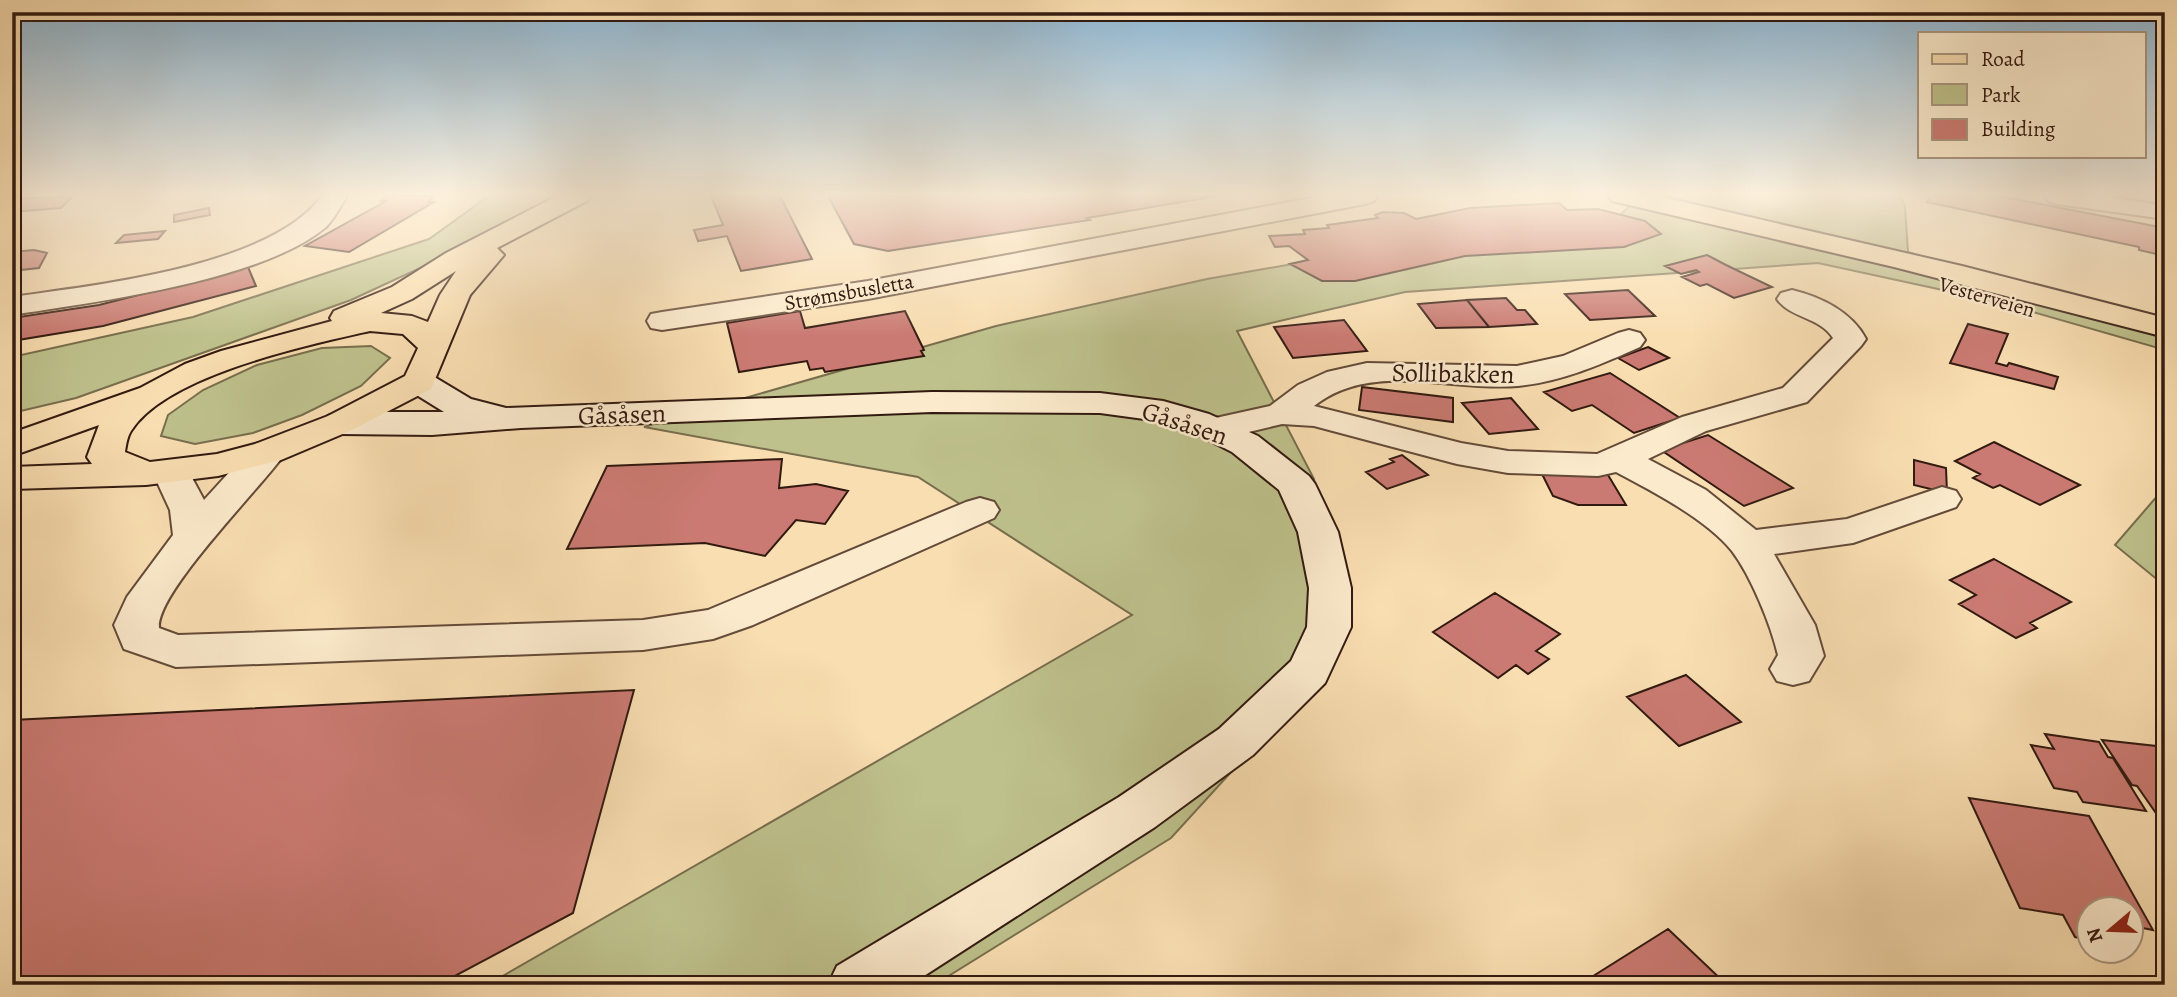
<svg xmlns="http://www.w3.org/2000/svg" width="2177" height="997" font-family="Alegreya,serif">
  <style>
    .green { fill: #bec18c; stroke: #786e4e; stroke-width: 2 }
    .building { fill: #ca7a72; stroke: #321a11; stroke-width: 2 }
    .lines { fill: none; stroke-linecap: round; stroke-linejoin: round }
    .street-casing { stroke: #644b39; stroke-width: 4 }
    .secondary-casing { stroke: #321a11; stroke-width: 4 }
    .primary-casing { stroke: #321a11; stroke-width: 4 }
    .street { fill: #fbeacc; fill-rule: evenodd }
    .secondary { fill: #fbeacc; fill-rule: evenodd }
    .primary { fill: #f9deb1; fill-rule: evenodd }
    .labels { text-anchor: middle; stroke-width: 5; stroke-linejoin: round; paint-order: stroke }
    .far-street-label { font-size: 21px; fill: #321a11; stroke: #fbeacc }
    .street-label { font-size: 26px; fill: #321a11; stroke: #fbeacc }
  </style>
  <rect width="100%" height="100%" fill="#f9deb1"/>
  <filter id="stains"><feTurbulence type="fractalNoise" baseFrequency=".00286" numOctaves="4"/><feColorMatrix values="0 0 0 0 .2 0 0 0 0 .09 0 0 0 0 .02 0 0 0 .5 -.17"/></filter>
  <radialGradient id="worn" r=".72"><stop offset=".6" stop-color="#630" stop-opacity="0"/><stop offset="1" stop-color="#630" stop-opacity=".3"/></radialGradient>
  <path class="green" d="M 489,196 L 575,196 L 351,300 L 76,398 L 12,413 L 12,357 L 193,317 L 429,239 Z
    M 1615,196 L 1901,196 L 1905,207 L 1908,252 L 2165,335 L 2165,350 L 1998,302 L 1818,263 L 1405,292 L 1237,331 L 1314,479 L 1337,656 L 1171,838 L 934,985 L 487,985 L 1132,615 L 918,477 L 644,427 L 996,326 L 1207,279 L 1412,243 L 1618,217 L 1635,201 Z
    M 371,346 L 390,358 L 361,386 L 302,415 L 253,433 L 195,444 L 161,436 L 168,415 L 203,390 L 257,365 L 322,348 Z
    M 2165,487 L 2165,586 L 2115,545 Z"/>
  <path class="building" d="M 73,196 L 61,208 L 12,212 L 12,199 Z
    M 387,196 L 434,196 L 428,202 L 434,202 L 349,252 L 305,246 L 386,201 L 381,201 Z
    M 711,196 L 780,196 L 812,259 L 741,271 L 727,236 L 698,241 L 694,230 L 723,225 Z
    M 828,196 L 1217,196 L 1087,218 L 1090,220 L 888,251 L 854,244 Z
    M 1925,196 L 1999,196 L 2165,228 L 2165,256 L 2139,250 L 2139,247 L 1927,202 L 1930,197 Z
    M 1559,203 L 1567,210 L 1598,209 L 1645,221 L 1661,234 L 1624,247 L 1465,256 L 1355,281 L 1322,281 L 1290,264 L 1308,260 L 1289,246 L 1275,247 L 1269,236 L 1305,234 L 1303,230 L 1329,228 L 1327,225 L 1378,218 L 1375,215 L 1383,212 L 1404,213 L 1416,219 L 1470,208 Z
    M 209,208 L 210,215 L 174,222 L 174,215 Z
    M 165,231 L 158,239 L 116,243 L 124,235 Z
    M 34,250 L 47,253 L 39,268 L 12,271 L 12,252 Z
    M 1707,255 L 1726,265 L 1772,287 L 1734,298 L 1707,284 L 1700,286 L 1682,277 L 1699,272 L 1696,270 L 1681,274 L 1665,266 Z
    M 248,267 L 256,286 L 103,326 L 12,341 L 12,318 L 99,305 Z
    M 1628,290 L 1655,316 L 1590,320 L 1565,294 Z
    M 1506,298 L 1517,310 L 1525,310 L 1537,324 L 1489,327 L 1467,300 Z
    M 1467,300 L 1489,327 L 1436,328 L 1418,304 Z
    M 800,311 L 805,328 L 905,311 L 924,350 L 921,351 L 924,356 L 825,372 L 823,368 L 810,370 L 807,361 L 739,372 L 727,323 Z
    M 1344,320 L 1367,351 L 1293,358 L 1274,327 Z
    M 1968,324 L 2008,334 L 1996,363 L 2007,366 L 2009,363 L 2058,377 L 2054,389 L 1950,363 Z
    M 1648,347 L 1669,358 L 1639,370 L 1618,358 Z
    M 1610,373 L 1680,418 L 1634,433 L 1592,405 L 1572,411 L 1544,392 Z
    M 1362,387 L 1453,398 L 1453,422 L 1359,410 Z
    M 1511,398 L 1538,429 L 1489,434 L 1462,403 Z
    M 1708,435 L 1793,488 L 1744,506 L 1661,450 Z
    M 1994,442 L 2080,485 L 2040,505 L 2000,485 L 1993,488 L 1973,478 L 1980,474 L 1955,461 Z
    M 1402,455 L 1428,475 L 1387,489 L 1366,472 L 1394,462 L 1390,459 Z
    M 782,459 L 779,488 L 816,484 L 848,491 L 825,524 L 796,520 L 765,556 L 705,543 L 567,549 L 607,466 Z
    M 1914,460 L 1946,468 L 1947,493 L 1914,485 Z
    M 1542,474 L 1608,475 L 1626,505 L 1578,505 L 1553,496 Z
    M 1994,559 L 2071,602 L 2030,623 L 2037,628 L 2016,638 L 1959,604 L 1976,595 L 1950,580 Z
    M 1495,593 L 1560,634 L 1536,651 L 1549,659 L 1528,674 L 1516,665 L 1498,678 L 1433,632 Z
    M 1686,675 L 1741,722 L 1679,746 L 1627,697 Z
    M 634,690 L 573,913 L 438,985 L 12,985 L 12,720 Z
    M 2045,734 L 2099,742 L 2108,757 L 2113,758 L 2146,811 L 2083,802 L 2077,792 L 2054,788 L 2031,745 L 2054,749 Z
    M 2102,740 L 2165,747 L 2165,826 L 2137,786 L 2132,785 Z
    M 1969,798 L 2089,816 L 2153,930 L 2132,926 L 2132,909 L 2090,909 L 2090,940 L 2075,937 L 2063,915 L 2020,908 Z
    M 1668,929 L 1727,985 L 1579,985 Z"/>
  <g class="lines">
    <g class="street-casing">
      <path id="street" d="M 322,196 L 347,196 C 341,206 334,219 326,227 C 262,281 96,302 12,315 L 12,297 C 96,285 270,267 322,196 Z
        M 1322,196 L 1377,196 L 1374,201 L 1365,204 L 868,299 L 662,330 L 651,328 L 647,321 L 651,314 L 662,312 L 868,281 Z
        M 2045,196 L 2106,196 L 2159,205 L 2165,207 L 2165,219 L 2057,204 L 2048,201 Z
        M 1792,290 C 1821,297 1852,312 1866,339 L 1861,346 L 1807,402 L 1706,431 L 1648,459 L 1706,490 L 1756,530 L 1847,519 L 1942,487 L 1956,491 L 1961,499 L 1956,507 L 1853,543 L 1774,554 L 1815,625 L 1824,656 L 1809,681 L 1793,685 L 1777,681 L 1770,669 L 1778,655 C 1771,625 1751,576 1732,551 C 1706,519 1652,491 1616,472 L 1598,476 L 1508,473 L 1457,464 L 1314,426 L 1282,424 L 1215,440 L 1202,437 L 1197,429 L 1202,421 L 1270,406 L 1298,385 L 1327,372 L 1367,363 L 1517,366 L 1563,356 L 1618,333 L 1629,330 L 1640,333 L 1645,340 L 1640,347 C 1602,364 1561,382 1518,386 C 1451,392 1372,360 1314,406 L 1461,443 L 1508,451 L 1597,454 L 1682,417 L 1783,388 L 1833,338 C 1820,317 1790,318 1777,299 L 1781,293 Z
        M 268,441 L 281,444 L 286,452 C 262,487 156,592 159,628 L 178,635 L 643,620 L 708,610 L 966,502 L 980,498 L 994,502 L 999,510 L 994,518 L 753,625 L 713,639 L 643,650 L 176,667 L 124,649 L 114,625 L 127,597 L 173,535 L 170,510 L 152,471 L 158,463 L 171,460 L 184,463 L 204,500 L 255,444 Z"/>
    </g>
    <g class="secondary-casing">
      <path id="secondary" d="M 419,372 L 431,375 L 471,399 L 506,408 L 932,392 L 1100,393 L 1163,401 L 1209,414 L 1258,436 L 1309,476 L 1315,484 L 1338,532 L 1351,588 L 1351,627 L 1325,683 L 1253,755 L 1155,827 L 910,985 L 828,985 L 837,966 L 1119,797 L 1219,729 L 1291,661 L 1307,627 L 1309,588 L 1298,532 L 1279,490 L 1232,452 L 1185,428 L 1159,421 L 1100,413 L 932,412 L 521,428 L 432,435 L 340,434 L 328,430 L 322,423 L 328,416 L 340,412 L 444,412 L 407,389 L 402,382 L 407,375 Z"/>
    </g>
    <g class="primary-casing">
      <path id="primary" d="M 557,196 L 590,196 L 587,201 L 497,248 L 504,255 L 470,295 L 431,389 L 352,430 L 281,460 L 218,476 L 146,485 L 12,489 L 12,467 L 92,464 L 87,457 L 99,425 L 12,456 L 12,433 L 140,388 L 185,364 L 221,351 L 332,321 L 330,318 L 334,311 L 392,287 L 446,253 ZM 456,271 L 440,295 L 428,322 L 412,316 L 381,313 L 412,299 ZM 370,331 L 403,334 L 418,348 L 405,376 L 328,416 L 255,444 L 217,454 L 150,462 L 125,452 C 126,446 127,437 131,431 C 166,375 308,345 370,331 Z
        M 1609,196 L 1658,196 L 1962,266 L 2165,318 L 2165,337 L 1894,267 L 1612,201 Z"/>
    </g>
    <use href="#street" class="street"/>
    <use href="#secondary" class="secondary"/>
    <use href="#primary" class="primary"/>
  </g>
  <linearGradient id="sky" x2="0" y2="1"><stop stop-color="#8bb6d4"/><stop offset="0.58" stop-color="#fcf0dc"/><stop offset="1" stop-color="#fcf0dc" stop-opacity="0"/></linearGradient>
  <rect width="2177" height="336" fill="url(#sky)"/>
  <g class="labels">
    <g class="far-street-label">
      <text transform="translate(849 292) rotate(-10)" y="7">Strømsbusletta</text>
      <text transform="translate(1987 297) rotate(16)" y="7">Vesterveien</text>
    </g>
    <g class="street-label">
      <text transform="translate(1453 373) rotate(1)" y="9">Sollibakken</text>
      <text transform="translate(622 414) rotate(-2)" y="9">Gåsåsen</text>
      <text transform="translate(1185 423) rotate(18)" y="9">Gåsåsen</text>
    </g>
  </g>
  <rect width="2177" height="997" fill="none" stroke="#f9deb1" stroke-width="42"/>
  <rect x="14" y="14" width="2149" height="969" fill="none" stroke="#321a11" stroke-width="3.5"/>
  <rect x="21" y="21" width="2135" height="955" fill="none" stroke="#321a11" stroke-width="2"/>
  <rect x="1918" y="32" width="228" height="126" fill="#fbeacc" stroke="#ab9781" stroke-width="2"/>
  <rect x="1932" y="54" width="35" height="10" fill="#f9deb1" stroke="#ab9781" stroke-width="2"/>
  <text x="1981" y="66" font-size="21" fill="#321a11">Road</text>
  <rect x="1932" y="84" width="35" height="21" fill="#bec18c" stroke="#ab9781" stroke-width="2"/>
  <text x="1981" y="102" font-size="21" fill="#321a11">Park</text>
  <rect x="1932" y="119" width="35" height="21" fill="#ca7a72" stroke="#ab9781" stroke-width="2"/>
  <text x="1981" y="136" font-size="21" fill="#321a11">Building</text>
  <g transform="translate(2110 930) rotate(251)"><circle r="33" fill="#fbeacc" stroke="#ab9781" stroke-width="2"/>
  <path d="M0-5L12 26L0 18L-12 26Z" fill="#8f2418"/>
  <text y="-10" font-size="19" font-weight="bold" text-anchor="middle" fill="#321a11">N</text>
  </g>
  <rect width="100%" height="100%" filter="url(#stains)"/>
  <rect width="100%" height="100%" fill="url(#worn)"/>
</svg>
